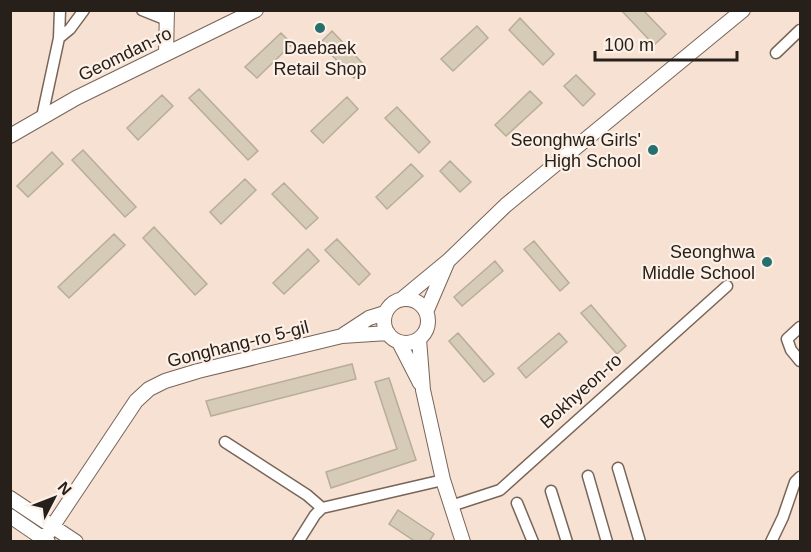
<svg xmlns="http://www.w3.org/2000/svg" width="811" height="552" font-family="Arial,sans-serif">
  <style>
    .building { fill: #d5cbb6; stroke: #b7ad99; stroke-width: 1.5 }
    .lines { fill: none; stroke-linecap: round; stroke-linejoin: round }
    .street-casing { stroke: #786558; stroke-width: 13 }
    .secondary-casing { stroke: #786558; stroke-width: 16 }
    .street { stroke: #fff; stroke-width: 10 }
    .secondary { stroke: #fff; stroke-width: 14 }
    .poi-dot { fill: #25706f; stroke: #fcf0e7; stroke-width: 2 }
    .labels { text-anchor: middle; stroke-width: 4.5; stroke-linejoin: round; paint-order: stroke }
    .poi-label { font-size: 18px; fill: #27201a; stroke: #fcf0e7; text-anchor: end }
    .street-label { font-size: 18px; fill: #27201a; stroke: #fcf0e7 }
  </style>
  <rect width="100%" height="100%" fill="#f6e1d2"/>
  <path class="building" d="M 621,10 L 643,10 L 666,34 L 654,45 Z
    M 520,18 L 554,54 L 543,65 L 509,30 Z
    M 477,26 L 488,38 L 453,71 L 441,59 Z
    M 332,31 L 366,67 L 354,78 L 320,43 Z
    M 281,33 L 292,44 L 257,78 L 245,67 Z
    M 576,75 L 595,94 L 583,106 L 564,86 Z
    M 199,89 L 258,151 L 248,160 L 189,98 Z
    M 530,91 L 542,103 L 506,136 L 495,125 Z
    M 162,95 L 173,106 L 138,140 L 127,128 Z
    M 347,97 L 358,109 L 323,143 L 311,131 Z
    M 397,107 L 430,142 L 419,153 L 385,118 Z
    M 83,150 L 136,207 L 125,217 L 72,160 Z
    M 52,152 L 63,164 L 28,197 L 17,186 Z
    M 450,161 L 471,182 L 460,192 L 440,171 Z
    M 411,164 L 423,176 L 387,209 L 376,197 Z
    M 245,179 L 256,190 L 221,224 L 210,212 Z
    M 284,183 L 318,218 L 306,229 L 272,194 Z
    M 154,227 L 207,284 L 195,295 L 143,238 Z
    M 114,234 L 125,245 L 69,298 L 58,287 Z
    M 337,239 L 370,274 L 359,285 L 325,250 Z
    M 534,241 L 569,283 L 560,291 L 524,249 Z
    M 308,249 L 319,261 L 284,294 L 273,283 Z
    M 495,261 L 503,271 L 462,306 L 454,297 Z
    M 591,305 L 626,346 L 617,354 L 581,313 Z
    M 458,333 L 494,374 L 484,382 L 449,341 Z
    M 559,333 L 567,342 L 526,378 L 518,368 Z
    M 352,364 L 356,379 L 211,416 L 206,401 Z
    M 389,378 L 416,460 L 331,488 L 326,472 L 397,449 L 375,382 Z
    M 398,510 L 434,534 L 429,542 L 416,542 L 389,524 Z"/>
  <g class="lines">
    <g class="street-casing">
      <path id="street" d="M 142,10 L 167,20
        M 59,38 L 70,29 L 84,10
        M 776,53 L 800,30
        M 42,117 L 59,38 L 60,10
        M 800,327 L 787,339 L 791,350 L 800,361
        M 225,442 L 307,495 L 322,508
        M 618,468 L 640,542
        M 588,476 L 607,542
        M 551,491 L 567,542
        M 517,503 L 533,542
        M 451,506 L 500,490 L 727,286
        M 298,542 L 315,515 L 322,508 L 443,480
        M 771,542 L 783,517 L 795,482 L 800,477"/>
    </g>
    <g class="secondary-casing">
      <path id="secondary" d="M 166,53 L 167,10
        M 10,136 L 76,98 L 256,10
        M 402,299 L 448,261 L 506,205 L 743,10
        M384 321a22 22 0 1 1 44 0a22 22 0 1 1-44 0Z
        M 426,312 L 447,263
        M 343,335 L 369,318 L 385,313
        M 419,339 L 423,390 L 443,480 L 463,542
        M 399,342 L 420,383
        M 10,498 L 76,542
        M 10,516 L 48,542
        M 44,539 L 136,401 L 149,389 L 165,381 L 198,371 L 342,336 L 388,333"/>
    </g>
    <use href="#street" class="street"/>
    <use href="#secondary" class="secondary"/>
  </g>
  <g class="poi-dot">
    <circle cx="320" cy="28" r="6"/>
    <circle cx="653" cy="150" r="6"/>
    <circle cx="767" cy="262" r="6"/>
  </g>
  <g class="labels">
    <g class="poi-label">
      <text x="320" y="54" text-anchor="middle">Daebaek<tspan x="320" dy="21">Retail Shop</tspan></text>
      <text x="641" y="146">Seonghwa Girls'<tspan x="641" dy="21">High School</tspan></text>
      <text x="755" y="258">Seonghwa<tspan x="755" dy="21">Middle School</tspan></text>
    </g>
    <g class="street-label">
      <text transform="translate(125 54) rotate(-26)" y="6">Geomdan-ro</text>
      <text transform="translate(238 344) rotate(-14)" y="6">Gonghang-ro 5-gil</text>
      <text transform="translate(581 391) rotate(-42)" y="6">Bokhyeon-ro</text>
    </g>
  </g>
  <rect width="811" height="552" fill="none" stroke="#27201a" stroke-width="24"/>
  <g transform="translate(54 498) rotate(48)" stroke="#fcf0e7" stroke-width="4.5" paint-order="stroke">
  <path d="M0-4.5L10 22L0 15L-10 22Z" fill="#27201a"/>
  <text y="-9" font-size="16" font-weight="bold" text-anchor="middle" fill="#27201a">N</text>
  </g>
  <path d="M595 51v9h142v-9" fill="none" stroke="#27201a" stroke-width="3"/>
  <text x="604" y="51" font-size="18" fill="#27201a" stroke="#fcf0e7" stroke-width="4.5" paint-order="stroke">100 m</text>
</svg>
